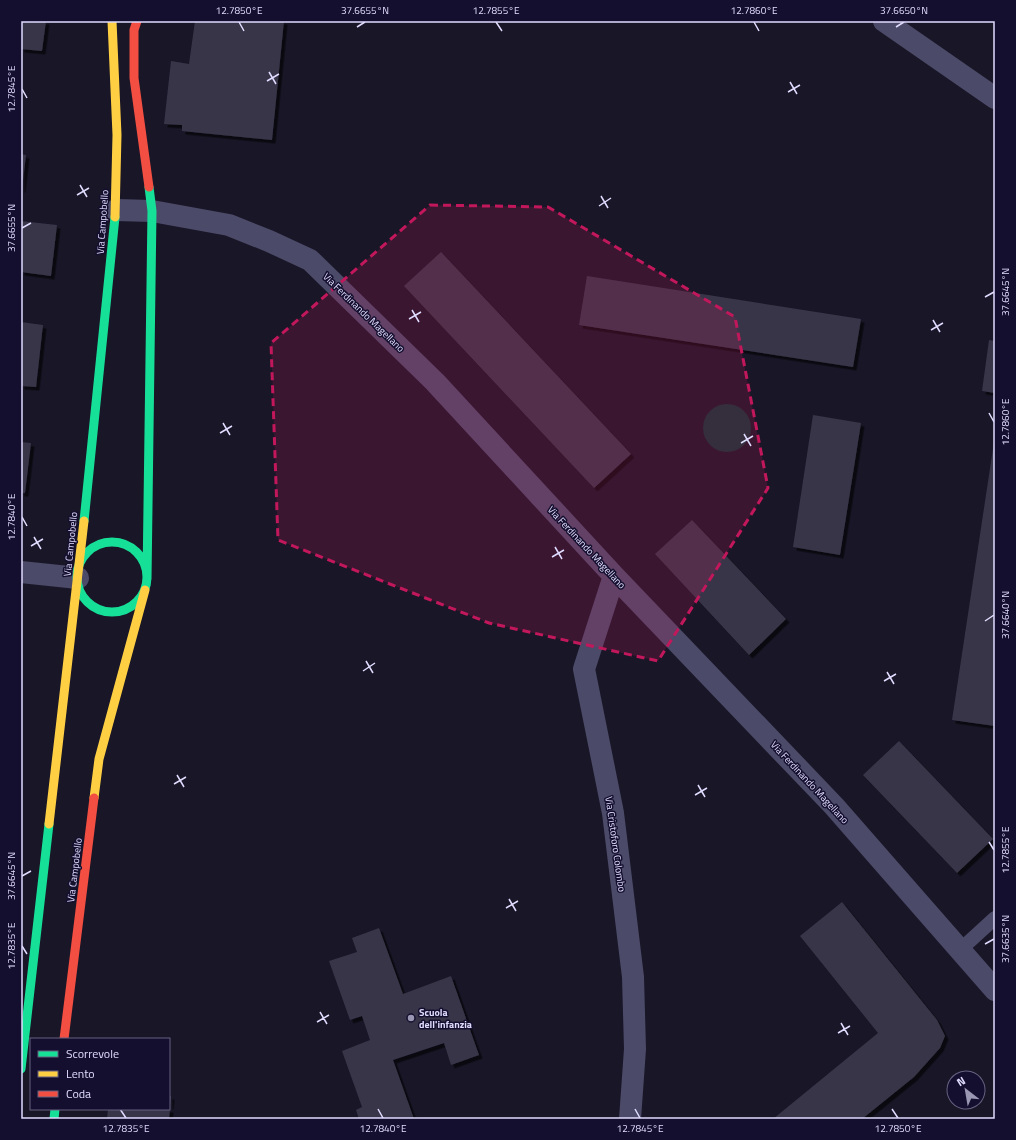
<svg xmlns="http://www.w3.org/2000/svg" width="1016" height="1140" font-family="'Titillium Web',sans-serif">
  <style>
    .green { fill: #123436 }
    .building { fill: #383548; filter: url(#shadow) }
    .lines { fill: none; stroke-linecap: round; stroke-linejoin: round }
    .lane { stroke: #4b4a68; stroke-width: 14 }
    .street { stroke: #4b4a68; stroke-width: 22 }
    .fast { stroke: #16e098; stroke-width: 9 }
    .slow { stroke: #ffcf43; stroke-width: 9 }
    .jam { stroke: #f24e42; stroke-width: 9 }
    .marked { fill: #c2185b; fill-opacity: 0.2; stroke: #c2185b; stroke-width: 3; stroke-dasharray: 8 5; stroke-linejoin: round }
    .ticks { fill: none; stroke: #e0dcff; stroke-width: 1.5 }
    .poi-dot { fill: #9a97b3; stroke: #140f2e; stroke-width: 1.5 }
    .labels { text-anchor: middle; stroke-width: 3; stroke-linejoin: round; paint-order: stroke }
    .street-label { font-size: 10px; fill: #e0dcff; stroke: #140f2e }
    .poi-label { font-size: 10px; font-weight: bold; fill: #e0dcff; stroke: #140f2e; text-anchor: start }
    .neatline { fill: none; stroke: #e0dcff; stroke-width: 1.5 }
    .ticks-label { font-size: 10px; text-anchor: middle; fill: #e0dcff }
  </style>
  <defs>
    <filter id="shadow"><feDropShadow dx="3.5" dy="3.5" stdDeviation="0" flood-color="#0009"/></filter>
  </defs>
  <rect width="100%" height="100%" fill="#191627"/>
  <path class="green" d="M703 428a24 24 0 1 1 48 0a24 24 0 1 1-48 0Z"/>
  <path class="building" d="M 21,21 L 46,21 L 42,51 L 21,49 Z
    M 195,21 L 284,21 L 272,140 L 182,131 L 182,125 L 164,124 L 171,61 L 189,64 Z
    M 21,154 L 26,155 L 22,189 L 21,189 Z
    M 21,221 L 57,225 L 51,276 L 21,272 Z
    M 441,252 L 631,454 L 594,488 L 404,286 Z
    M 587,276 L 861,319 L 853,367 L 579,325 Z
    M 21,322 L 43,325 L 36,387 L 21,386 Z
    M 989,340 L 995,341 L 995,393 L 982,391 Z
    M 813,415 L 861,423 L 840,555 L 793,547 Z
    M 21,442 L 31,443 L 25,493 L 21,493 Z
    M 994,442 L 995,442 L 995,726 L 952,720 Z
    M 692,520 L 786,619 L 749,655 L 655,554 Z
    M 899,741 L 993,839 L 957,873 L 863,775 Z
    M 842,902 L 937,1020 L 945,1036 L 940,1048 L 914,1077 L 862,1119 L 773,1119 L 878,1033 L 800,936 Z
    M 379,928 L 403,994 L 451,976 L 479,1055 L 451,1065 L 444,1043 L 393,1060 L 414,1119 L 359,1119 L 356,1110 L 362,1107 L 342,1051 L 370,1040 L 362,1016 L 350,1020 L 329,961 L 357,952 L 352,938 Z
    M 169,1096 L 171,1096 L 170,1106 L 169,1106 Z
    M 108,1109 L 170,1109 L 169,1119 L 107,1119 Z"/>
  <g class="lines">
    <path class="lane" d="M 960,950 L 995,918"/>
    <path class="street" d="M 884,21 L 995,98
      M 116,210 L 152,211 L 229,225 L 269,241 L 310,260 L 435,382 L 614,576 L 834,806 L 995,990
      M 21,572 L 78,578
      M 614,576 L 584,669 L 613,813 L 633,977 L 635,1049 L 630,1119"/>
    <path class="fast" d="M 84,521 L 115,217
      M77 577a35 35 0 1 1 70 0a35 35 0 1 1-70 0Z
      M 147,579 L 152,211 L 149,187
      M 21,1069 L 49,824
      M 54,1119 L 55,1109"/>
    <path class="slow" d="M 112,21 L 117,135 L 115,217
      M 94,798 L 99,759 L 145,590
      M 49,824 L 84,521"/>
    <path class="jam" d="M 137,21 L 134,30 L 134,78 L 149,187
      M 64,1039 L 94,798"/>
  </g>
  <path class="marked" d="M 430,205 L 548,207 L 735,317 L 768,488 L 658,661 L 489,623 L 278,540 L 271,343 Z"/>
  <path class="ticks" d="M 239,22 L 244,31M 496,22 L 502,31M 754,22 L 759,31M 357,27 L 365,22M 896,27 L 904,22M 269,72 L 276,84M 267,81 L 279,74M 790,82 L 797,94M 22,89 L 27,98M 788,92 L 800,85M 80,185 L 87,197M 77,195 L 89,188M 601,196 L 608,208M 599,206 L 611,198M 22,228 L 31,223M 985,297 L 994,292M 412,310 L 419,322M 409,319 L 421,312M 933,320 L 940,332M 931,330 L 943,323M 989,413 L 994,422M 223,423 L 230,435M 220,433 L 232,426M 744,434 L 751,446M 741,443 L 753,436M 22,517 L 27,526M 34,537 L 41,549M 31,546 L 43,539M 555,547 L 562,559M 552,557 L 564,550M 985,621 L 994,615M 366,661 L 373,673M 363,671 L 375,663M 887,672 L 894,684M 884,681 L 896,674M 177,775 L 184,787M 174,784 L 186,777M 698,785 L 705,797M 695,795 L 707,788M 989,842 L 994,850M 22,876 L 31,871M 509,899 L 516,911M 506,908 L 518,901M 985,944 L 994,939M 22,946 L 27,954M 320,1012 L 327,1024M 317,1022 L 329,1015M 841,1023 L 848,1035M 838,1033 L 850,1026M 120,1109 L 126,1118M 378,1109 L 383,1118M 635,1109 L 640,1118M 892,1109 L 898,1118"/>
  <circle class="poi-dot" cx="411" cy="1018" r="4"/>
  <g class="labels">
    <g class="street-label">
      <text transform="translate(102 222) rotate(-86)" y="4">Via Campobello</text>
      <text transform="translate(364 312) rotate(44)" y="4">Via Ferdinando Magellano</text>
      <text transform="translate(70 544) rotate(-84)" y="4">Via Campobello</text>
      <text transform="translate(587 547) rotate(47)" y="4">Via Ferdinando Magellano</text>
      <text transform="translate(810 782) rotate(47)" y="4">Via Ferdinando Magellano</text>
      <text transform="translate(616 844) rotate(82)" y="4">Via Cristoforo Colombo</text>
      <text transform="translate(74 870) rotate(-83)" y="4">Via Campobello</text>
    </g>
    <g class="poi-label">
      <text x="419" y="1016">Scuola<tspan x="419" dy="12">dell'infanzia</tspan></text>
    </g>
  </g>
  <rect width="1016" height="1140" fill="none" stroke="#140f2e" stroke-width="44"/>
  <rect x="30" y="1038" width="140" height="72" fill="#140f2e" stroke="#666182"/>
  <rect x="38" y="1051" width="20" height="6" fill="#16e098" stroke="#666182"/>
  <text x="66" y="1058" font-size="12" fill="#e0dcff">Scorrevole</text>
  <rect x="38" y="1071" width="20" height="6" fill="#ffcf43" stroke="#666182"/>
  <text x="66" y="1078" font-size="12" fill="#e0dcff">Lento</text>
  <rect x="38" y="1091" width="20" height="6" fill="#f24e42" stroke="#666182"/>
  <text x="66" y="1098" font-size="12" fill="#e0dcff">Coda</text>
  <g transform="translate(966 1090) rotate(329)"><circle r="19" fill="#140f2e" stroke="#666182"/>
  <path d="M0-3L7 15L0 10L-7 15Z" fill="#9a97b3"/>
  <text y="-6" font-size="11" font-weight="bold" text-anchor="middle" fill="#e0dcff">N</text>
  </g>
  <rect x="22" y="22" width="972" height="1096" class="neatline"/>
  <g class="ticks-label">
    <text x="239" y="14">12.7850°E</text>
    <text x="365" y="14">37.6655°N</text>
    <text x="496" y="14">12.7855°E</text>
    <text x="754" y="14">12.7860°E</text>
    <text x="904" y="14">37.6650°N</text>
    <text transform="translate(11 89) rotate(-90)" y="4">12.7845°E</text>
    <text transform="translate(11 228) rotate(-90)" y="4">37.6655°N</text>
    <text transform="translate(1005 292) rotate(-90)" y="4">37.6645°N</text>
    <text transform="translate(1005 422) rotate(-90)" y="4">12.7860°E</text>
    <text transform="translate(11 517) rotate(-90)" y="4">12.7840°E</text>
    <text transform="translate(1005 615) rotate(-90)" y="4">37.6640°N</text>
    <text transform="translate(1005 850) rotate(-90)" y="4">12.7855°E</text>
    <text transform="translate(11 876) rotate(-90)" y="4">37.6645°N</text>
    <text transform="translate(1005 939) rotate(-90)" y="4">37.6635°N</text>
    <text transform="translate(11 946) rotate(-90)" y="4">12.7835°E</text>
    <text x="126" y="1132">12.7835°E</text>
    <text x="383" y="1132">12.7840°E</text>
    <text x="640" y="1132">12.7845°E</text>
    <text x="898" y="1132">12.7850°E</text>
  </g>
</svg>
